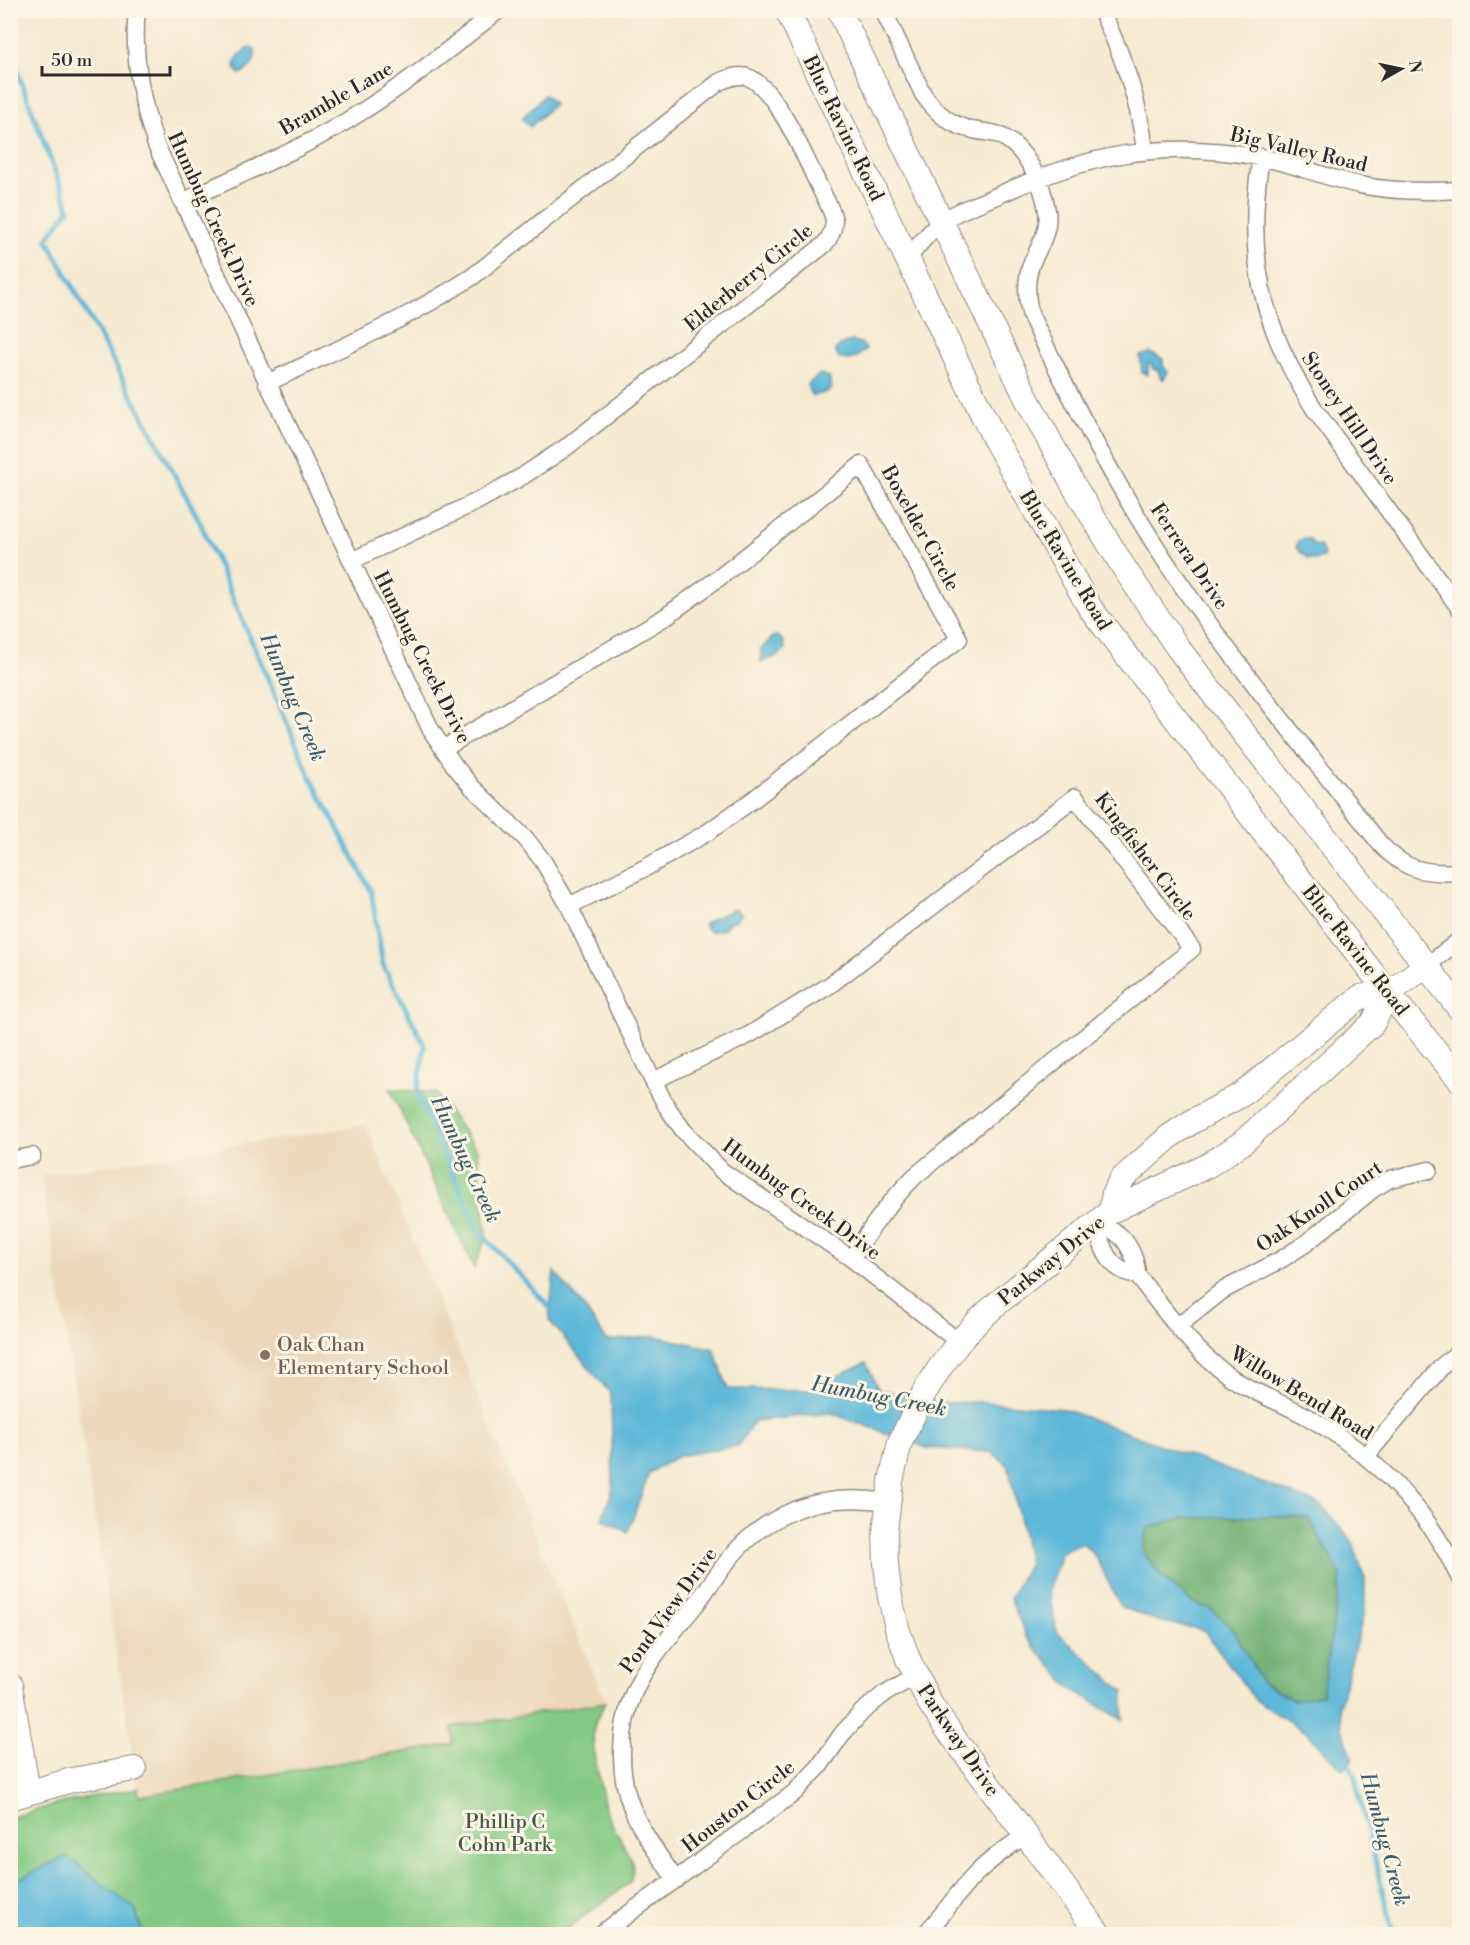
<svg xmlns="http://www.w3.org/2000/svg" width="1470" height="1945" font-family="'Libre Bodoni',serif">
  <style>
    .built { fill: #edd7bb }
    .green { fill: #83c983; stroke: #577a57; stroke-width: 1.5 }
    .forest { fill: #6aad71; stroke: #4a6c4e; stroke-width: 1.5 }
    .water { fill: #5bb7d9; stroke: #437182; stroke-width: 1.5; fill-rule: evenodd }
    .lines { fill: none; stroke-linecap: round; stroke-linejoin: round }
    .stream { stroke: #5bb7d9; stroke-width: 5 }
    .street-casing { stroke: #908a7e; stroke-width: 19 }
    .secondary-casing { stroke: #908a7e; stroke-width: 26 }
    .street { stroke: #fff; stroke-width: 16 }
    .secondary { stroke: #fff; stroke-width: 24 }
    .education-dot { fill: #8d6e63; stroke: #fcf5e5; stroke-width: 2 }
    .labels { text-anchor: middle; stroke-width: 6; stroke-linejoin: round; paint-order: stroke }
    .street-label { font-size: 20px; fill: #2b2b2b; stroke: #fcf5e5 }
    .education-label { font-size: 20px; fill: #785e54; stroke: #fcf5e5; text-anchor: start }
    .park-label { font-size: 20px; fill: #455a45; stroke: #fcf5e5 }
    .water-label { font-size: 21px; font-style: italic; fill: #3c5c68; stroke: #fcf5e5 }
  </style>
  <rect width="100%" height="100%" fill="#fcf5e5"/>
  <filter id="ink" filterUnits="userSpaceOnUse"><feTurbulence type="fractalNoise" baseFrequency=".0167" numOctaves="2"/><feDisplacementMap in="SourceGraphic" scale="12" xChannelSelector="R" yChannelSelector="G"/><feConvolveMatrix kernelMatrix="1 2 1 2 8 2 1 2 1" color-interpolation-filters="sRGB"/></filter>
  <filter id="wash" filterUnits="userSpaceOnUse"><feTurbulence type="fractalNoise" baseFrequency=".008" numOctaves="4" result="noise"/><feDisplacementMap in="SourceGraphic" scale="24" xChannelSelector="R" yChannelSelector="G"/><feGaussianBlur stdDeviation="1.35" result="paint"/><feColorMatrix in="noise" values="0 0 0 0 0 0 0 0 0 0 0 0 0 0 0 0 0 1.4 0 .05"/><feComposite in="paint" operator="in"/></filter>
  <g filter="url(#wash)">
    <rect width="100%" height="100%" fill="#f6ead2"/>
    <path class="built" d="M 366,1125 L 534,1533 L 606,1702 L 453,1727 L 454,1744 L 139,1796 L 41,1176 Z"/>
    <path class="green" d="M 390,1089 L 436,1093 L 477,1150 L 487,1235 L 474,1268 Z
      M 606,1702 L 596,1720 L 593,1732 L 594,1754 L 606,1813 L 631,1859 C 634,1868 633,1873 630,1882 L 560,1934 L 11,1934 L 10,1818 C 52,1803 95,1796 138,1788 L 139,1796 L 453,1744 L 452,1727 Z"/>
    <path class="forest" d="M 1273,1516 L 1309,1518 L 1341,1576 L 1323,1696 L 1293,1700 L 1263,1684 L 1232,1628 L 1210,1609 L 1191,1602 L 1162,1577 L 1142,1551 L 1147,1528 L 1181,1518 Z"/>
    <path class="water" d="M 251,47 L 255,49 C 257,61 250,70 239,74 C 229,63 240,52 251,47 Z
      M 545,95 L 554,104 L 530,127 L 522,118 Z
      M 853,341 L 861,343 L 866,349 C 857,359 851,362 838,358 L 835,350 L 844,343 Z
      M 1150,353 L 1163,359 L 1163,366 L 1168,372 L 1164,379 L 1161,379 L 1158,370 L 1153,369 L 1151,363 L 1148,364 L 1148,375 L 1142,373 L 1140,356 Z
      M 820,374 L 829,377 L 832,388 L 827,392 L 813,396 L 809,392 L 808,384 Z
      M 1304,539 L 1310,539 L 1313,545 L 1320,546 L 1324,553 L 1323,557 L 1318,560 L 1309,559 L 1296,548 L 1298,541 Z
      M 778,636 L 783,641 L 785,649 L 778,656 L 761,662 L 761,649 L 773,637 Z
      M 736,909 L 742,914 L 734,921 L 729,922 L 724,929 L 711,932 L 707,930 L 704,924 C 707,921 731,910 736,909 Z
      M 554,1271 L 583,1306 L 607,1341 L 655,1336 L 714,1349 L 728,1389 L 808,1390 L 866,1363 L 879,1390 L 948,1403 L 983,1402 L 1064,1409 L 1321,1505 L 1352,1541 L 1365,1579 L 1365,1609 L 1339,1707 L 1342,1729 L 1353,1758 L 1343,1770 L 1306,1732 L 1255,1700 L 1204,1630 L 1158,1621 L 1121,1607 L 1096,1558 L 1083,1543 L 1062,1552 L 1048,1590 L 1057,1632 L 1124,1692 L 1123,1720 L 1070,1688 L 1027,1638 L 1010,1598 L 1029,1563 L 1008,1465 L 991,1452 L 927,1448 L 831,1413 L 755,1421 L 737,1446 L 678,1456 L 649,1473 L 628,1532 L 602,1519 L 613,1488 L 611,1394 L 549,1320 ZM 1273,1516 L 1309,1518 L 1341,1576 L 1322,1695 L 1293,1700 L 1263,1684 L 1232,1628 L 1210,1609 L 1191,1602 L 1162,1577 L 1142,1551 L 1147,1528 L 1181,1518 Z
      M 66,1856 L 135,1909 L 143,1934 L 11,1934 L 11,1883 Z"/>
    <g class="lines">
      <path class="stream" d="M 10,52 L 69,209 L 47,239 L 199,520 L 310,776 L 371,891 L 383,965 L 425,1046 L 417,1092 L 478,1230 L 553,1311
        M 1346,1760 L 1354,1774 L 1393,1934"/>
    </g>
  </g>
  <g filter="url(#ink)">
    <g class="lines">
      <g class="street-casing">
        <path id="street" d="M 137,10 C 132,57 141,101 156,145 L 431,730 L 454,765 L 472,787 L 526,839 L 543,861 L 569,906 L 653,1081 L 667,1107 L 683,1130 L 722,1171 L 852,1259 L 959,1342
          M 883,10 L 923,94 C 935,112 951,126 973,130 C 981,132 989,132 996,134 C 1024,144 1043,182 1047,211 C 1050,230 1040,245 1032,262 C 1025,280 1026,298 1031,316 C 1074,405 1119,492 1174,574 C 1238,668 1311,756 1381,845 C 1406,871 1425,874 1460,872
          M 1101,10 C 1123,56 1139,100 1145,151
          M 1261,157 C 1245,255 1261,326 1315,410 L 1460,609
          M 182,202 C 241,174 303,149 358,114 C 408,83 453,46 499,10
          M 907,259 C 918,247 928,232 941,222 C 952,213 980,203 994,197 C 1086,155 1158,139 1259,157 C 1293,163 1326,178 1360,185 C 1393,192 1425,192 1460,190
          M 267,383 C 337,350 407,319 472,277 L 719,82 C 729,78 740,73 750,78 C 777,91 806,159 819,186 C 824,197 832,209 834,220 C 834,230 830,238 824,245 L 568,446 L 523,476 L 476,502 L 351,561
          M 443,749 L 665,617 L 720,577 L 861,465 L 959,639 L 754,799 L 708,832 L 647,867 L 569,906
          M 1426,966 L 1460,940
          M 653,1081 L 749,1035 L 830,985 L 1075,797 L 1192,949 L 915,1176 C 890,1201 870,1228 852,1259
          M 10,1160 L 32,1156
          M 1096,1224 C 1103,1227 1114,1230 1119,1235 C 1130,1244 1137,1262 1137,1275 C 1164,1310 1190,1347 1225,1373 C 1250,1392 1279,1401 1306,1416 C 1373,1453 1428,1509 1460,1579
          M 1096,1224 C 1102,1249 1109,1271 1137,1275
          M 1178,1326 L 1222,1291 L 1282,1259 L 1305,1244 L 1372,1190 L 1390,1179 L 1429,1170
          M 1366,1456 L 1442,1366 L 1460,1351
          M 676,1880 C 647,1839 621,1806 622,1753 C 622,1732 626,1711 634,1692 C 648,1659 675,1631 697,1603 C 713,1581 728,1557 748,1539 C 760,1528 775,1519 790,1512 C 821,1498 855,1497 888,1502
          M 601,1934 L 794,1793 L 819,1767 L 842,1734 L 862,1712 L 884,1694 L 915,1676
          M 925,1934 C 941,1917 954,1898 970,1880 C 986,1862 1006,1849 1025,1835"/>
      </g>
      <g class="secondary-casing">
        <path id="secondary" d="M 787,10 L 993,436 L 1090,608 L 1388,993 L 1460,1080
          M 839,10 L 1028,401 L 1074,486 L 1124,568 L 1178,648 L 1224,708 L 1460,1009
          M 1111,1211 L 1114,1193 L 1121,1180 L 1170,1136 L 1193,1121 L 1241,1095 L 1360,997 L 1388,993 L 1426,966
          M 10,1685 L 28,1792
          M 10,1798 L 72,1780 L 134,1769
          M 1099,1934 L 945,1726 L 929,1702 L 908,1659 L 897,1628 L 890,1597 L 886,1565 L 885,1532 L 891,1481 L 900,1442 L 924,1393 L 941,1366 L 959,1342 L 979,1320 L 999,1302 L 1111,1211 L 1207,1166 L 1242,1143 L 1373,1023 L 1388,993"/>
      </g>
      <use href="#street" class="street"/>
      <use href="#secondary" class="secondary"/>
    </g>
  </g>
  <circle class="education-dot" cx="265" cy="1355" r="6"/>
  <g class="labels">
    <g class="street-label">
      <text transform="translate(336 98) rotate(-30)" y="7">Bramble Lane</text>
      <text transform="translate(844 128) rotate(64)" y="7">Blue Ravine Road</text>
      <text transform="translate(1299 149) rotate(13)" y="7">Big Valley Road</text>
      <text transform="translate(214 219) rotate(65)" y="7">Humbug Creek Drive</text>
      <text transform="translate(748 277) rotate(-39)" y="7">Elderberry Circle</text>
      <text transform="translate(1350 418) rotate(56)" y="7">Stoney Hill Drive</text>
      <text transform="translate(921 528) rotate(61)" y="7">Boxelder Circle</text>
      <text transform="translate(1190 556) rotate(56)" y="7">Ferrera Drive</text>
      <text transform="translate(1066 560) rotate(59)" y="7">Blue Ravine Road</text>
      <text transform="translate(423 657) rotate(63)" y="7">Humbug Creek Drive</text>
      <text transform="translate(1146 856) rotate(53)" y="7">Kingfisher Circle</text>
      <text transform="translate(1356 950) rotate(52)" y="7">Blue Ravine Road</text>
      <text transform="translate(802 1199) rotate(36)" y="7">Humbug Creek Drive</text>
      <text transform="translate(1319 1206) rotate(-34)" y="7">Oak Knoll Court</text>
      <text transform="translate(1051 1260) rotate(-39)" y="7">Parkway Drive</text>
      <text transform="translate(1302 1393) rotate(31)" y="7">Willow Bend Road</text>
      <text transform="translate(668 1610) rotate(-54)" y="7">Pond View Drive</text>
      <text transform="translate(959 1740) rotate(56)" y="7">Parkway Drive</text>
      <text transform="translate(738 1806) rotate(-38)" y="7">Houston Circle</text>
    </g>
    <g class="education-label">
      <text x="277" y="1351">Oak Chan<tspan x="277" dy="23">Elementary School</tspan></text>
    </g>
    <g class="park-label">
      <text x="505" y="1828">Phillip C<tspan x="505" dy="23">Cohn Park</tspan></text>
    </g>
    <g class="water-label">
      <text transform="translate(293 697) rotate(67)" y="7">Humbug Creek</text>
      <text transform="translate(466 1159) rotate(65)" y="7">Humbug Creek</text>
      <text transform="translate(879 1396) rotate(11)" y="7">Humbug Creek</text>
      <text transform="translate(1385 1839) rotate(75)" y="7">Humbug Creek</text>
    </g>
  </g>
  <rect width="1470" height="1945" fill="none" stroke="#fcf5e5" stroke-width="36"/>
  <g transform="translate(1401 69) rotate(81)" stroke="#fcf5e5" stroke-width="4.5" paint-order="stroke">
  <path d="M0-4.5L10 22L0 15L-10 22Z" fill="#2b2b2b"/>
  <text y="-9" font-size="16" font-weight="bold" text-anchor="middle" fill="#2b2b2b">N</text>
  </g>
  <path d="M42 66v9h128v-9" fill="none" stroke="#2b2b2b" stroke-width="3"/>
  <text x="51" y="66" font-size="18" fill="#2b2b2b" stroke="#fcf5e5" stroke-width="4.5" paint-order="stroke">50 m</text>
</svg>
